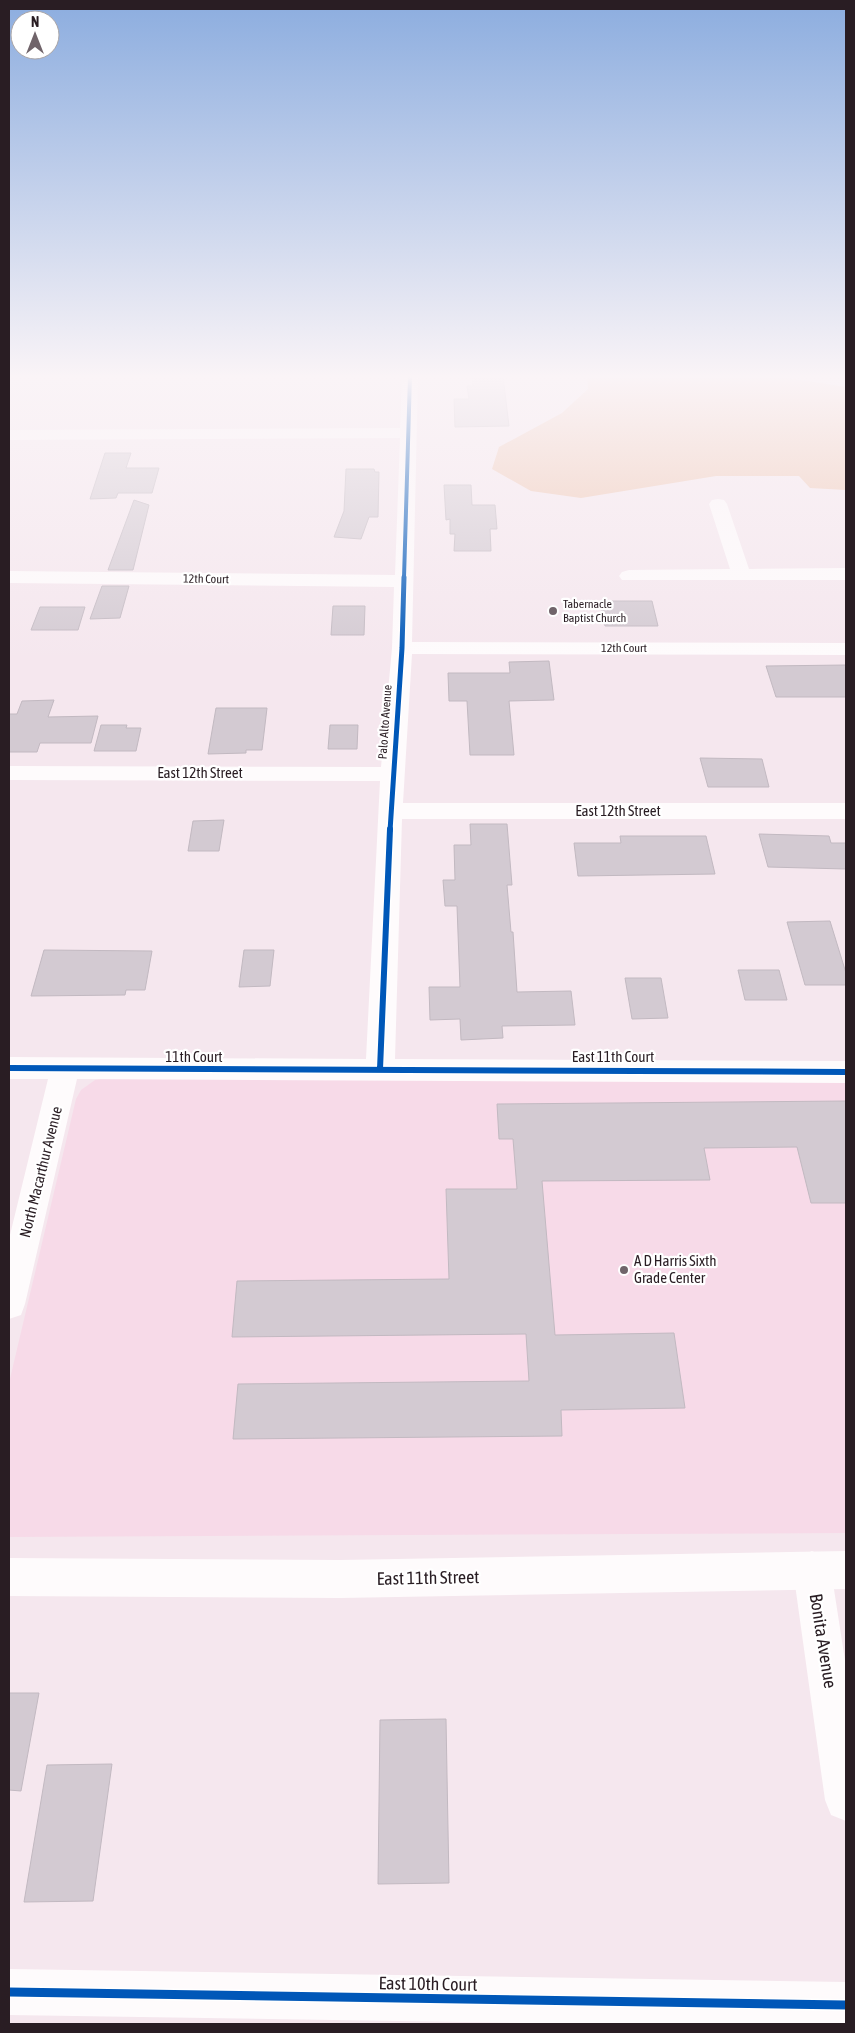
<svg xmlns="http://www.w3.org/2000/svg" width="855" height="2033" font-family="'Asap Condensed',sans-serif">
  <style>
    .built { fill: #f7dae8 }
    .green { fill: #eec5b0 }
    .building { fill: #d3cad2; stroke: #c2b9c1 }
    .lines { fill: none; stroke-linecap: round; stroke-linejoin: round }
    .minor { fill: #fefbfc; fill-rule: evenodd }
    .major { fill: #fefbfc; fill-rule: evenodd }
    .cycleway-far3-casing { stroke: #fff; stroke-width: 5.5 }
    .cycleway-far2-casing { stroke: #fff; stroke-width: 8 }
    .cycleway-far1-casing { stroke: #fff; stroke-width: 9 }
    .cycleway-casing { stroke: #fff; stroke-width: 12 }
    .cycleway-far3 { stroke: #0057b8; stroke-width: 4 }
    .cycleway-far2 { stroke: #0057b8; stroke-width: 5 }
    .cycleway-far1 { stroke: #0057b8; stroke-width: 6 }
    .cycleway { stroke: #0057b8; stroke-width: 9 }
    .poi-dot { fill: #70646a; stroke: #fff; stroke-width: 2 }
    .labels { text-anchor: middle; stroke-width: 4.5; stroke-linejoin: round; paint-order: stroke }
    .far-street-label { font-size: 12px; fill: #291d23; stroke: #fff }
    .far-poi-label { font-size: 12px; fill: #291d23; stroke: #fff; text-anchor: start }
    .street-label { font-size: 15px; fill: #291d23; stroke: #fff }
    .poi-label { font-size: 15px; fill: #291d23; stroke: #fff; text-anchor: start }
    .near-street-label { font-size: 18px; fill: #291d23; stroke: #fff }
  </style>
  <rect width="100%" height="100%" fill="#f5e7ee"/>
  <path class="built" d="M 125,1075 L 846,1083 L 846,1533 L 9,1537 L 9,1383 L 76,1099 L 81,1090 L 95,1080 Z"/>
  <path class="green" d="M 587,376 L 776,376 L 846,387 L 846,490 L 810,488 L 799,476 L 716,476 L 581,498 L 531,491 L 492,469 L 499,447 L 562,413 L 588,389 Z"/>
  <path class="building" d="M 472,376 L 503,376 L 509,426 L 455,427 L 454,399 L 469,399 L 467,386 L 473,386 Z
    M 105,453 L 131,453 L 126,468 L 159,468 L 152,493 L 118,493 L 116,498 L 90,499 Z
    M 346,469 L 374,469 L 375,472 L 379,472 L 378,517 L 369,517 L 361,539 L 334,537 L 344,511 Z
    M 444,485 L 471,485 L 472,505 L 495,505 L 497,529 L 490,529 L 491,551 L 454,551 L 455,534 L 450,534 L 450,519 L 446,520 Z
    M 134,500 L 149,505 L 133,570 L 108,570 Z
    M 102,586 L 129,586 L 120,618 L 90,619 Z
    M 600,601 L 652,601 L 658,626 L 605,626 Z
    M 333,606 L 365,606 L 364,635 L 331,635 Z
    M 40,607 L 85,607 L 78,630 L 31,630 Z
    M 549,661 L 554,700 L 509,701 L 514,755 L 470,755 L 467,701 L 449,701 L 448,673 L 510,673 L 509,662 Z
    M 846,665 L 846,697 L 776,697 L 766,666 Z
    M 54,700 L 48,717 L 98,716 L 91,743 L 40,743 L 37,752 L 9,752 L 9,714 L 17,714 L 22,701 Z
    M 216,708 L 267,708 L 262,750 L 246,750 L 246,753 L 208,754 Z
    M 101,725 L 127,725 L 126,728 L 141,728 L 136,751 L 94,751 Z
    M 330,725 L 358,725 L 357,749 L 328,749 Z
    M 700,758 L 762,759 L 769,787 L 708,787 Z
    M 224,820 L 219,851 L 188,851 L 193,821 Z
    M 470,824 L 507,824 L 512,885 L 507,885 L 511,932 L 513,932 L 517,992 L 571,991 L 575,1025 L 502,1026 L 503,1038 L 461,1040 L 460,1019 L 430,1020 L 429,987 L 460,987 L 457,906 L 445,906 L 443,880 L 455,880 L 454,845 L 471,845 Z
    M 759,834 L 829,836 L 831,843 L 846,843 L 846,869 L 768,867 Z
    M 620,836 L 706,836 L 715,874 L 578,876 L 574,843 L 621,843 Z
    M 830,921 L 846,973 L 846,985 L 805,985 L 787,922 Z
    M 44,950 L 152,951 L 145,990 L 126,990 L 125,995 L 31,996 Z
    M 244,950 L 274,950 L 270,986 L 239,987 Z
    M 738,970 L 779,970 L 787,1000 L 745,1000 Z
    M 625,978 L 661,978 L 668,1018 L 632,1019 Z
    M 846,1101 L 846,1203 L 811,1203 L 797,1147 L 704,1148 L 710,1180 L 542,1181 L 555,1335 L 674,1333 L 685,1408 L 561,1410 L 562,1436 L 233,1439 L 238,1384 L 529,1381 L 526,1334 L 232,1337 L 237,1281 L 449,1279 L 446,1189 L 517,1189 L 513,1139 L 499,1139 L 497,1104 Z
    M 9,1693 L 39,1693 L 21,1791 L 9,1790 Z
    M 446,1719 L 449,1883 L 378,1884 L 380,1720 Z
    M 112,1764 L 93,1901 L 24,1902 L 47,1765 Z"/>
  <g class="lines">
    <path class="minor" d="M 402,376 L 418,376 L 412,642 L 846,643 L 846,655 L 412,654 L 403,803 L 846,803 L 846,819 L 402,819 L 395,1059 L 846,1061 L 846,1083 L 77,1079 L 25,1304 L 21,1315 L 9,1319 L 9,1239 L 48,1079 L 9,1079 L 9,1057 L 366,1059 L 380,781 L 9,780 L 9,766 L 381,767 L 392,648 L 394,587 L 9,583 L 9,571 L 395,575 L 400,438 L 9,440 L 9,430 L 400,428 Z
      M 718,499 L 724,500 L 727,504 L 749,569 L 846,568 L 846,580 L 622,580 L 619,576 L 622,572 L 629,570 L 730,569 L 709,504 L 712,500 Z
      M 812,1551 L 825,1557 L 831,1570 L 846,1667 L 846,1821 L 831,1815 L 825,1800 L 793,1570 L 799,1557 Z
      M 9,1969 L 846,1982 L 846,2024 L 597,2024 L 9,2015 Z"/>
    <path class="major" d="M 846,1551 L 846,1589 L 340,1598 L 9,1596 L 9,1558 L 340,1560 Z"/>
    <g class="cycleway-far3-casing">
      <path id="cycleway-far3" d="M 404,578 L 410,376"/>
    </g>
    <g class="cycleway-far2-casing">
      <path id="cycleway-far2" d="M 390,831 L 402,648 L 404,577"/>
    </g>
    <g class="cycleway-far1-casing">
      <path id="cycleway-far1" d="M 9,1068 L 846,1072
        M 380,1069 L 390,829"/>
    </g>
    <g class="cycleway-casing">
      <path id="cycleway" d="M 9,1992 L 846,2005"/>
    </g>
    <use href="#cycleway-far3" class="cycleway-far3"/>
    <use href="#cycleway-far2" class="cycleway-far2"/>
    <use href="#cycleway-far1" class="cycleway-far1"/>
    <use href="#cycleway" class="cycleway"/>
  </g>
  <linearGradient id="sky" x2="0" y2="1"><stop stop-color="#8caddf"/><stop offset="0.57" stop-color="#faf4f7"/><stop offset="1" stop-color="#faf4f7" stop-opacity="0"/></linearGradient>
  <rect width="855" height="661" fill="url(#sky)"/>
  <g class="poi-dot">
    <circle cx="553" cy="611" r="5"/>
    <circle cx="624" cy="1270" r="5"/>
  </g>
  <g class="labels">
    <g class="far-street-label">
      <text transform="translate(206 579) rotate(1)" y="4">12th Court</text>
      <text x="624" y="652">12th Court</text>
      <text transform="translate(385 722) rotate(-86)" y="4">Palo Alto Avenue</text>
    </g>
    <g class="far-poi-label">
      <text x="563" y="608">Tabernacle<tspan x="563" dy="14">Baptist Church</tspan></text>
    </g>
    <g class="street-label">
      <text x="200" y="778">East 12th Street</text>
      <text x="618" y="816">East 12th Street</text>
      <text x="194" y="1062">11th Court</text>
      <text x="613" y="1062">East 11th Court</text>
      <text transform="translate(41 1172) rotate(-76)" y="5">North Macarthur Avenue</text>
    </g>
    <g class="poi-label">
      <text x="634" y="1266">A D Harris Sixth<tspan x="634" dy="17">Grade Center</tspan></text>
    </g>
    <g class="near-street-label">
      <text transform="translate(428 1578) rotate(-1)" y="6">East 11th Street</text>
      <text transform="translate(823 1641) rotate(81)" y="6">Bonita Avenue</text>
      <text transform="translate(428 1984) rotate(1)" y="6">East 10th Court</text>
    </g>
  </g>
  <rect width="855" height="2033" fill="none" stroke="#291d23" stroke-width="20"/>
  <g transform="translate(35 35)"><circle r="24" fill="#ffffff" stroke="#a9a5a7"/>
  <path d="M0-4L9 19L0 12L-9 19Z" fill="#70646a"/>
  <text y="-8" font-size="14" font-weight="bold" text-anchor="middle" fill="#291d23">N</text>
  </g>
</svg>
